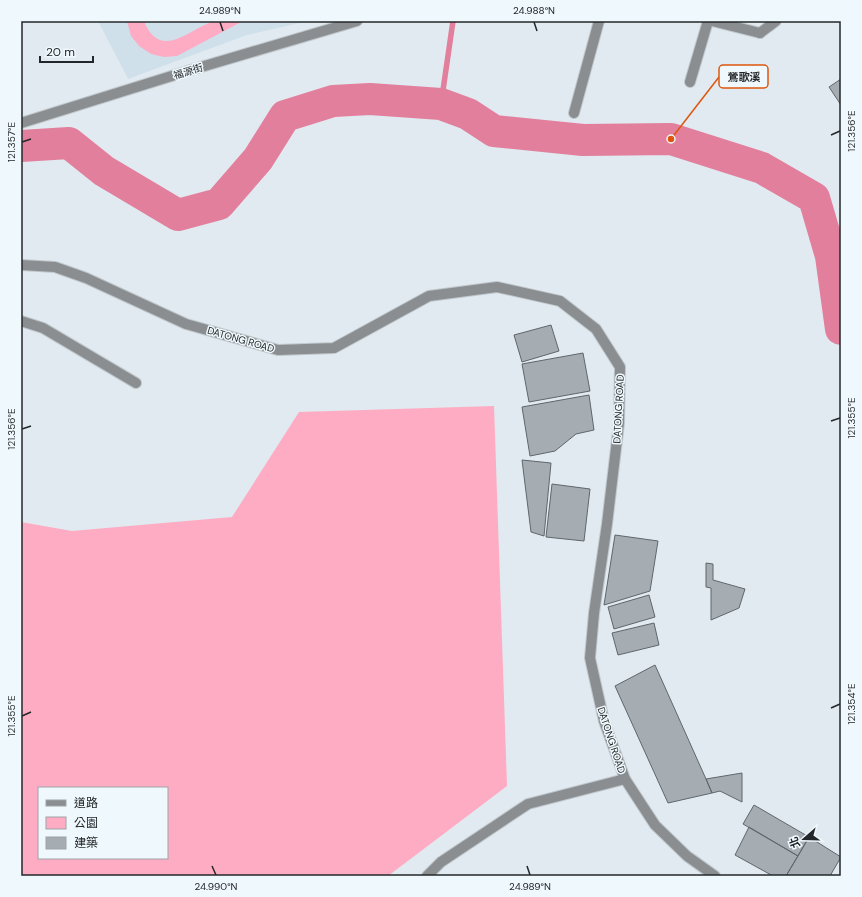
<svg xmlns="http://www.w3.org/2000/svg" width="862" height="897" font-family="'DM Sans','Noto Sans TC',sans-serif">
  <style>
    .built { fill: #d0e0eb }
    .green { fill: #feacc3; fill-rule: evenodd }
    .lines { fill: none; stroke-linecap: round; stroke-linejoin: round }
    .stream { stroke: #e27f9d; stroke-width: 5.5 }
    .river { stroke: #e27f9d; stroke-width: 32 }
    .building { fill: #a5adb3; stroke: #5f676c }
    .service-casing { stroke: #bfc7cc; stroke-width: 12 }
    .minor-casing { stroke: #bfc7cc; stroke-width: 12 }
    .tertiary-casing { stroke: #bfc7cc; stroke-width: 12 }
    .service { stroke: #8b8e91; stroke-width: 10 }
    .minor { stroke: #8b8e91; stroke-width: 10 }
    .tertiary { stroke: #8b8e91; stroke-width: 10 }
    .ticks { fill: none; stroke: #242729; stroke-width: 1.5 }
    .labels { text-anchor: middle; stroke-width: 3; stroke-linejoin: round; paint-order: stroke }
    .street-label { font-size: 10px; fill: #242729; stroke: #eff8fd }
    .leader { fill: none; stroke: #de560d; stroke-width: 1.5 }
    .callout-dot { fill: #de560d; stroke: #eff8fd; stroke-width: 1.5 }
    .callout { fill: #eff8fd; stroke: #de560d; stroke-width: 1.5 }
    .callout-label { font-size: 11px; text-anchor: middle; font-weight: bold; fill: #242729 }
    .neatline { fill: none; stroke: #242729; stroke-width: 1.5 }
    .ticks-label { font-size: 10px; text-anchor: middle; fill: #242729 }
  </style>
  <rect width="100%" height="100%" fill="#e1eaf0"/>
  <path class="built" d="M 98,21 L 308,21 L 247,35 L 128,79 Z"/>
  <path class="green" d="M 127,21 L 144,21 C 160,61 188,30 212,22 C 221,19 234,21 243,21 L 177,56 L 164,57 L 151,54 L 139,46 L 131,36 Z
    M 494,406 L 507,786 L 388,876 L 21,876 L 21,522 L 72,531 L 232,517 L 299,412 ZM 39,788 L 167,788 L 167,858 L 39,858 Z"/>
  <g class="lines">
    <path class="stream" d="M 441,104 L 453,21"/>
    <path class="river" d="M 21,146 L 69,143 L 104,171 L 178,215 L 219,204 L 258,159 L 285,116 L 333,101 L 370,99 L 441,104 L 468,114 L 494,131 L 583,140 L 671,139 L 762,168 L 814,198 L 831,256 L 841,329"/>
  </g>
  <path class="building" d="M 841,79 L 841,105 L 829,87 Z
    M 551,325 L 559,351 L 522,362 L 514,335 Z
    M 583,353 L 590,391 L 529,402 L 522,364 Z
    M 589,395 L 594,430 L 576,434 L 555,451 L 530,456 L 522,407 Z
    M 522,460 L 551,463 L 544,536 L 531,532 Z
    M 552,484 L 590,489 L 584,541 L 546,537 Z
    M 615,535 L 658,541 L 650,591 L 604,605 Z
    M 706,563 L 713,564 L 713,580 L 745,589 L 739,608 L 711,620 L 711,588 L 706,587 Z
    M 649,595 L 655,617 L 614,629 L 608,607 Z
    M 654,623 L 659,645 L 618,655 L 612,633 Z
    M 655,665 L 706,779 L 712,793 L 668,803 L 615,686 Z
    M 742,773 L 742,802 L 720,791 L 712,793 L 706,779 Z
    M 754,805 L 809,837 L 798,856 L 743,824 Z
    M 749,827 L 798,856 L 786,876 L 773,876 L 735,855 Z
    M 809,837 L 841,857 L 830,876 L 786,876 Z"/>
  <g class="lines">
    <g class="service-casing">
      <path id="service" d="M 760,33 L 776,21
        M 690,82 L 708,21
        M 574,113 L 599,21
        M 427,876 L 441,862 L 528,804 L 625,779"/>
    </g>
    <g class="minor-casing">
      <path id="minor" d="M 712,21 L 760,33
        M 21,123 L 191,70 L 357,21
        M 21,321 L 43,328 L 136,383"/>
    </g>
    <g class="tertiary-casing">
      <path id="tertiary" d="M 21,265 L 55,267 L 86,278 L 186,324 L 278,350 L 334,348 L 429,296 L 497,287 L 560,301 L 596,329 L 620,367 L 619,423 L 607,524 L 594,613 L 590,658 L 604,721 L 625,779 L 655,825 L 687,856 L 715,876"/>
    </g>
    <use href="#service" class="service"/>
    <use href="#minor" class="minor"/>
    <use href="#tertiary" class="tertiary"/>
  </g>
  <path class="ticks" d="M 220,22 L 223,31M 534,22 L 537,31M 831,135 L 840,131M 22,142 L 31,139M 831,421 L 840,418M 22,429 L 31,426M 831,708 L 840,704M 22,716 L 31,712M 212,866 L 216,875M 527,866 L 530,875"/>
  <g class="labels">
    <g class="street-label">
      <text transform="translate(188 71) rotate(-17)" y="4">福源街</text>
      <text transform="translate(241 339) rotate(16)" y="4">DATONG ROAD</text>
      <text transform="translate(618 409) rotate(-87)" y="4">DATONG ROAD</text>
      <text transform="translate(612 740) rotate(72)" y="4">DATONG ROAD</text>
    </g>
  </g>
  <path class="leader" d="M671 139L719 77"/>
  <circle class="callout-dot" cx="671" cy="139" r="4"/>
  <rect class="callout" x="719" y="65" width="49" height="23" rx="4"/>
  <g class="callout-label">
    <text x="744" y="81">鶯歌溪</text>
  </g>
  <rect width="862" height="897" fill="none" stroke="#eff8fd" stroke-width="44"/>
  <rect x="38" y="787" width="130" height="72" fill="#eff8fd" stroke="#9ea4a8"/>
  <rect x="46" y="800" width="20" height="6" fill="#8b8e91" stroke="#9ea4a8"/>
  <text x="74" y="807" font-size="12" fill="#242729">道路</text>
  <rect x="46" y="817" width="20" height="12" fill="#feacc3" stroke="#9ea4a8"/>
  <text x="74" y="827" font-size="12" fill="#242729">公園</text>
  <rect x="46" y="837" width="20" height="12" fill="#a5adb3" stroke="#9ea4a8"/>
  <text x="74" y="847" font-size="12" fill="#242729">建築</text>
  <g transform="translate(804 839) rotate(250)" stroke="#eff8fd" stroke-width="3" paint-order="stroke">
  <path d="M0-3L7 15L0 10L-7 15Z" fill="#242729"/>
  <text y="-6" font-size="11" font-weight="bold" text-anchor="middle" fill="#242729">北</text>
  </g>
  <path d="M40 56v6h53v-6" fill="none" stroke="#242729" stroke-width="2"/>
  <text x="46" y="56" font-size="12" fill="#242729" stroke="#eff8fd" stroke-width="3" paint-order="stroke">20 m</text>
  <rect x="22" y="22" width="818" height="853" class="neatline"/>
  <g class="ticks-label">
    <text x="220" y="14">24.989°N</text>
    <text x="534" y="14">24.988°N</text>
    <text transform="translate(851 131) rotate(-90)" y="4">121.356°E</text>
    <text transform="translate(11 142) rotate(-90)" y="4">121.357°E</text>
    <text transform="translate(851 418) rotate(-90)" y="4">121.355°E</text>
    <text transform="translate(11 429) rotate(-90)" y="4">121.356°E</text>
    <text transform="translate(851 704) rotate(-90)" y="4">121.354°E</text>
    <text transform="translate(11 716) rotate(-90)" y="4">121.355°E</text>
    <text x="216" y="890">24.990°N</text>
    <text x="530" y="890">24.989°N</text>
  </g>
</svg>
